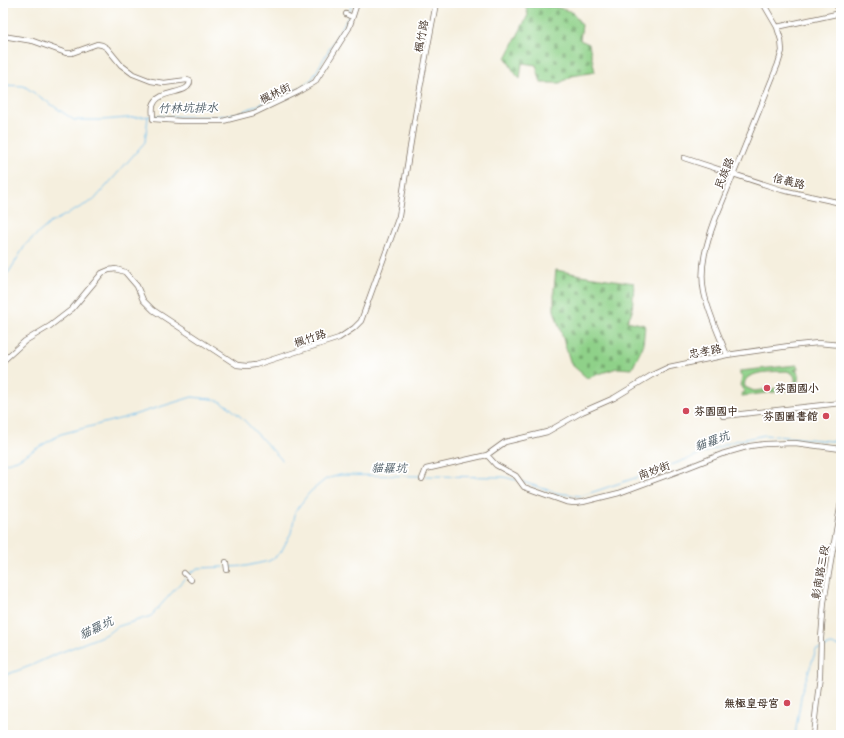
<svg xmlns="http://www.w3.org/2000/svg" width="844" height="738" font-family="'Comic Neue','LXGW WenKai TC',sans-serif">
  <style>
    .green { fill: #8fd189; stroke: #657e54; fill-rule: evenodd }
    .cemetery { fill: url(#cemetery-stones); stroke: #657e54 }
    .lines { fill: none; stroke-linecap: round; stroke-linejoin: round }
    .stream { stroke: #75c0ef; stroke-width: 1 }
    .minor-casing { stroke: #7c6f61; stroke-width: 6 }
    .major-casing { stroke: #7c6f61; stroke-width: 7 }
    .minor { stroke: #fff; stroke-width: 4.5 }
    .major { stroke: #f4c16b; stroke-width: 5.5 }
    .poi-dot { fill: #d1495b; stroke: #fff; stroke-width: 1.5 }
    .labels { text-anchor: middle; stroke-width: 3.5; stroke-linejoin: round; paint-order: stroke }
    .street-label { font-size: 11px; fill: #3b2a1e; stroke: #fff }
    .poi-label { font-size: 11px; font-weight: bold; fill: #3b2a1e; stroke: #fff; text-anchor: start }
    .water-label { font-size: 12px; font-style: italic; fill: #4f5e67; stroke: #fff }
  </style>
  <defs>
    <pattern id="cemetery-stones" width="16" height="16" patternUnits="userSpaceOnUse"><rect width="16" height="16" fill="#8fd189"/><path d="M2 7V4a2 2 0 0 1 4 0v3zM10 15v-3a2 2 0 0 1 4 0v3z" fill="#76aa6f"/></pattern>
  </defs>
  <rect width="100%" height="100%" fill="#fff"/>
  <filter id="ink" filterUnits="userSpaceOnUse"><feTurbulence type="fractalNoise" baseFrequency=".025" numOctaves="2"/><feDisplacementMap in="SourceGraphic" scale="8" xChannelSelector="R" yChannelSelector="G"/><feConvolveMatrix kernelMatrix="1 2 1 2 8 2 1 2 1" color-interpolation-filters="sRGB"/></filter>
  <filter id="wash" filterUnits="userSpaceOnUse"><feTurbulence type="fractalNoise" baseFrequency=".012" numOctaves="4" result="noise"/><feDisplacementMap in="SourceGraphic" scale="16" xChannelSelector="R" yChannelSelector="G"/><feGaussianBlur stdDeviation="0.9" result="paint"/><feColorMatrix in="noise" values="0 0 0 0 0 0 0 0 0 0 0 0 0 0 0 0 0 1.4 0 .05"/><feComposite in="paint" operator="in"/></filter>
  <g filter="url(#wash)">
    <rect width="100%" height="100%" fill="#f5efde"/>
    <path class="green" d="M 797,365 L 798,369 L 794,370 L 797,371 L 799,377 L 796,386 L 799,386 L 799,389 L 742,396 L 741,393 L 745,393 L 740,385 L 743,376 L 740,375 L 740,371 ZM 786,371 C 792,372 796,375 795,382 L 790,387 L 754,391 L 745,387 C 740,370 776,372 786,371 Z"/>
    <path class="cemetery" d="M 525,3 L 537,3 L 537,5 L 553,6 L 572,12 L 582,25 L 580,40 L 589,44 L 595,72 L 572,76 L 560,83 L 541,83 L 536,65 L 522,63 L 520,79 L 514,72 L 506,58 L 528,15 Z
      M 556,270 L 581,275 L 634,283 L 632,312 L 627,321 L 645,325 L 643,346 L 632,369 L 617,368 L 587,378 L 571,364 L 554,310 L 554,289 Z"/>
    <g class="lines">
      <path class="stream" d="M 349,14 L 352,3
        M 3,85 L 24,86 L 74,120 L 102,120 L 152,116
        M 155,116 L 213,117 L 239,113 L 297,89 L 312,79 L 348,17
        M 3,276 L 9,272 L 26,244 L 50,223 L 94,200 L 145,142 L 148,117
        M 3,464 L 17,460 L 61,434 L 127,417 L 192,397 L 211,399 L 219,401 L 228,406 L 242,418 L 282,460
        M 426,476 L 504,477 L 516,480
        M 523,482 L 557,493 L 581,496 L 650,473 L 735,441 L 765,435 L 841,442
        M 229,567 L 246,566 L 269,561 L 275,557 L 281,552 L 291,533 L 296,510 L 310,492 L 326,479 L 340,475 L 420,476
        M 189,574 L 198,568 L 224,567
        M 823,648 L 831,645 L 841,647
        M 3,676 L 30,666 L 54,655 L 107,634 L 116,627 L 151,616 L 185,578
        M 795,735 L 802,691 L 816,650 L 820,649"/>
    </g>
  </g>
  <g filter="url(#ink)">
    <g class="lines">
      <g class="minor-casing">
        <path id="minor" d="M 346,14 L 352,17
          M 777,27 L 841,13
          M 3,36 L 33,41 L 66,53 L 72,53 L 97,44 L 102,45 L 107,48 L 121,65 L 133,74 L 151,81 L 164,83 L 187,80 L 190,81 C 190,96 158,88 153,106 C 152,109 153,115 153,119 L 181,121 L 223,121 L 254,113 L 298,92 L 315,82 L 349,28 L 357,3
          M 684,158 L 782,190 L 841,203
          M 727,355 C 719,335 708,312 704,292 C 699,267 707,242 715,220 L 778,64 L 782,51 L 781,40 L 777,27 L 763,3
          M 3,361 L 25,341 L 50,326 L 72,309 L 102,273 L 109,270 L 116,269 L 125,272 L 137,286 L 143,300 L 153,310 L 237,365 L 247,366 L 255,365 L 339,338 L 354,328 L 361,321 L 399,216 L 417,104 L 436,3
          M 723,416 L 841,403
          M 487,455 L 496,465 L 516,476 L 524,487 L 566,502 L 574,503 L 583,502 L 619,493 L 684,469 L 722,454 L 750,446 L 765,444 L 795,443 L 841,449
          M 422,479 L 426,469 L 487,455 L 505,442 L 547,432 L 582,412 L 614,398 L 652,375 L 669,367 L 727,355 L 789,346 L 818,343 L 841,345
          M 226,562 L 227,570
          M 184,573 L 191,580
          M 813,735 L 820,675 L 821,638 L 824,602 L 841,502"/>
      </g>
      <g class="major-casing">
        <path id="major" d="M 836,3 L 841,13"/>
      </g>
      <use href="#minor" class="minor"/>
      <use href="#major" class="major"/>
    </g>
  </g>
  <g class="poi-dot">
    <circle cx="767" cy="388" r="4"/>
    <circle cx="686" cy="411" r="4"/>
    <circle cx="826" cy="416" r="4"/>
    <circle cx="787" cy="703" r="4"/>
  </g>
  <g class="labels">
    <g class="street-label">
      <text transform="translate(421 36) rotate(-79)" y="4">楓竹路</text>
      <text transform="translate(275 93) rotate(-26)" y="4">楓林街</text>
      <text transform="translate(724 173) rotate(-68)" y="4">民族路</text>
      <text transform="translate(789 181) rotate(14)" y="4">信義路</text>
      <text transform="translate(310 338) rotate(-18)" y="4">楓竹路</text>
      <text transform="translate(705 351) rotate(-11)" y="4">忠孝路</text>
      <text transform="translate(654 470) rotate(-20)" y="4">南妙街</text>
      <text transform="translate(820 572) rotate(-80)" y="4">彰南路三段</text>
    </g>
    <g class="poi-label">
      <text x="775" y="392">芬園國小</text>
      <text x="694" y="415">芬園國中</text>
      <text x="818" y="420" text-anchor="end">芬園圖書館</text>
      <text x="779" y="707" text-anchor="end">無極皇母宮</text>
    </g>
    <g class="water-label">
      <text transform="translate(188 108) rotate(-1)" y="4">竹林坑排水</text>
      <text transform="translate(712 441) rotate(-19)" y="4">貓羅坑</text>
      <text transform="translate(389 468) rotate(1)" y="4">貓羅坑</text>
      <text transform="translate(96 628) rotate(-25)" y="4">貓羅坑</text>
    </g>
  </g>
  <rect width="844" height="738" fill="none" stroke="#fff" stroke-width="16"/>
</svg>
